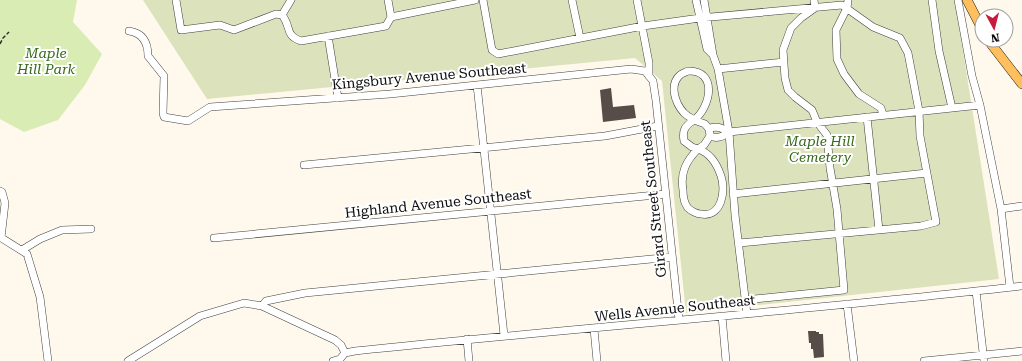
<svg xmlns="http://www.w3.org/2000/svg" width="1022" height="361" font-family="'Roboto Serif',serif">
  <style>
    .green { fill: #d9ecb3 }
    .cemetery { fill: #dce2bc }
    .building { fill: #564c48 }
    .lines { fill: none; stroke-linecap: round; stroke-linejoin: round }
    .minor-casing { stroke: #404040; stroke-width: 8 }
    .major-casing { stroke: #1e1e1e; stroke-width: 10 }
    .path { stroke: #2f2f2f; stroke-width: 1.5; stroke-dasharray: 4 2; stroke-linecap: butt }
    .minor { stroke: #fff; stroke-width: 7 }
    .major { stroke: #ffbf5d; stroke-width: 9 }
    .labels { text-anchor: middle; stroke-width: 4; stroke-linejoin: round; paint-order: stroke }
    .park-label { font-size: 14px; font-style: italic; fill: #366919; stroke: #fff }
    .street-label { font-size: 14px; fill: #0d0d0d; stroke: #fff }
  </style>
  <rect width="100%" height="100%" fill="#fff9ed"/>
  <path class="green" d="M 0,0 L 77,0 L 73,22 L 102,54 L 85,85 L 58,120 L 24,132 L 0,119 Z"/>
  <path class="cemetery" d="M 143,0 L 955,0 L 999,279 L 686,313 L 662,81 L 635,58 L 207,99 Z"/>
  <path class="building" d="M 611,88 L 613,107 L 634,105 L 636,118 L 603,122 L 600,90 Z
    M 808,331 L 816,331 L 816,332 L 819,332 L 819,334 L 823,334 L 824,357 L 814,358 L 813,349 L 811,349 L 811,343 L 809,343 Z"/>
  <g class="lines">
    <g class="minor-casing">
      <path id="minor" d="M 176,0 L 181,30 L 220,25 L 234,30 L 276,14 L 282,15 C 292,27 284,35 301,41 L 386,26 L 391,17 L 475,0
        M 388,0 L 391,17
        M 483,0 L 492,50 L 498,54 L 643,26 L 700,18 L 842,5 L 873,27 L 900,38 L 908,53 L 919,111 L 920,136 L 936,222 L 921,226 L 739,243
        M 572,0 L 580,38
        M 637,0 L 649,63 L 649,76
        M 696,0 L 707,49 L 713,55 L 718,69 L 729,132 L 735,215 L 747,314
        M 704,0 L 713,55
        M 848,0 L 847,8 L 836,30 L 837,59 L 844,74 L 859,94 L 881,108 L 883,115
        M 932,0 L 939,51 L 952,108
        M 958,0 L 972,76 L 980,105 L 1001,209 L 1010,287
        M 282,15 L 291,0
        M 129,31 C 143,33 148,43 148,56 L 164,76 L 163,113 L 164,117 L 188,121 L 210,107 L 390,94 L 631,69 L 645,71 L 653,81 L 656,101 L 679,320
        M 328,36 L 338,98
        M 718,69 L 784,62
        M 688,71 C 718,70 711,107 694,120 C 691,118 687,116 684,113 C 675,103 669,85 680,75 C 682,73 686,72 688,71 Z
        M 477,85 L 504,335
        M 867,117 L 879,230
        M 709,129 L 705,124 L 694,120 C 685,126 682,130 684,141 L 692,147 L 698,149 L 704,145 L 710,136
        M 729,132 C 722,128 716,125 709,129 L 710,136 C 717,139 723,137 729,132 L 980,105
        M 698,149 C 710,153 717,164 721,176 C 726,190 722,218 701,214 C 697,214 691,211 688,208 C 684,203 683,195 683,190 C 680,173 686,161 698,149 Z
        M 304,165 L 605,136 L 658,126
        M 0,191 L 2,192 L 5,203 L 1,238
        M 733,194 L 927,173
        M 1001,209 L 1022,206
        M 0,237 L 27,254 L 40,297 L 48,361
        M 214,238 L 666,194
        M 22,250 L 40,239 L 62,230 L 91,229
        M 976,291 L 984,361
        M 745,300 L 844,290 L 837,209 L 830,168 L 827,135 L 817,122 L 812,110 L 795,97 L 788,90 L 785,78 L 783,50 L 791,28 L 801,18 L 815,8 L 814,0
        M 847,304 L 854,361
        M 262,306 L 266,301 L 305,293 L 672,257
        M 722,316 L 726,361
        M 594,329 L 597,361
        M 467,339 L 469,361
        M 128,361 L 200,316 L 244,303 L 262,306 L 335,340 L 341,345 L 345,353
        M 333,361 L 340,359 L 345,353 L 355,351 C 577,328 800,311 1022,286
        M 924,361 L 1022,351"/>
    </g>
    <g class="major-casing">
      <path id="major" d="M 967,0 L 982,29
        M 988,40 L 1022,84"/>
    </g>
    <path class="path" d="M 0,44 L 3,38 L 9,32"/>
    <use href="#minor" class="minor"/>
    <use href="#major" class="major"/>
  </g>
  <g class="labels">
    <g class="park-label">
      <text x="46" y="58">Maple<tspan x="46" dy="16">Hill Park</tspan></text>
      <text x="820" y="146">Maple Hill<tspan x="820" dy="16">Cemetery</tspan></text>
    </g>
    <g class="street-label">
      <text transform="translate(429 76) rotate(-5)" y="5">Kingsbury Avenue Southeast</text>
      <text transform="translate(653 199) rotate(-96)" y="5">Girard Street Southeast</text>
      <text transform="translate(438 203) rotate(-6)" y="5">Highland Avenue Southeast</text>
      <text transform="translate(675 308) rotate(-6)" y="5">Wells Avenue Southeast</text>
    </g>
  </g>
  <g transform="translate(994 28) rotate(173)"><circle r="19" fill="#ffffff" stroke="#9e9e9e"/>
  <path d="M0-3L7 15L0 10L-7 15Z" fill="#c61b3d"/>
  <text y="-6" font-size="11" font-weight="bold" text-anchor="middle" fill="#0d0d0d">N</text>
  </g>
</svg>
